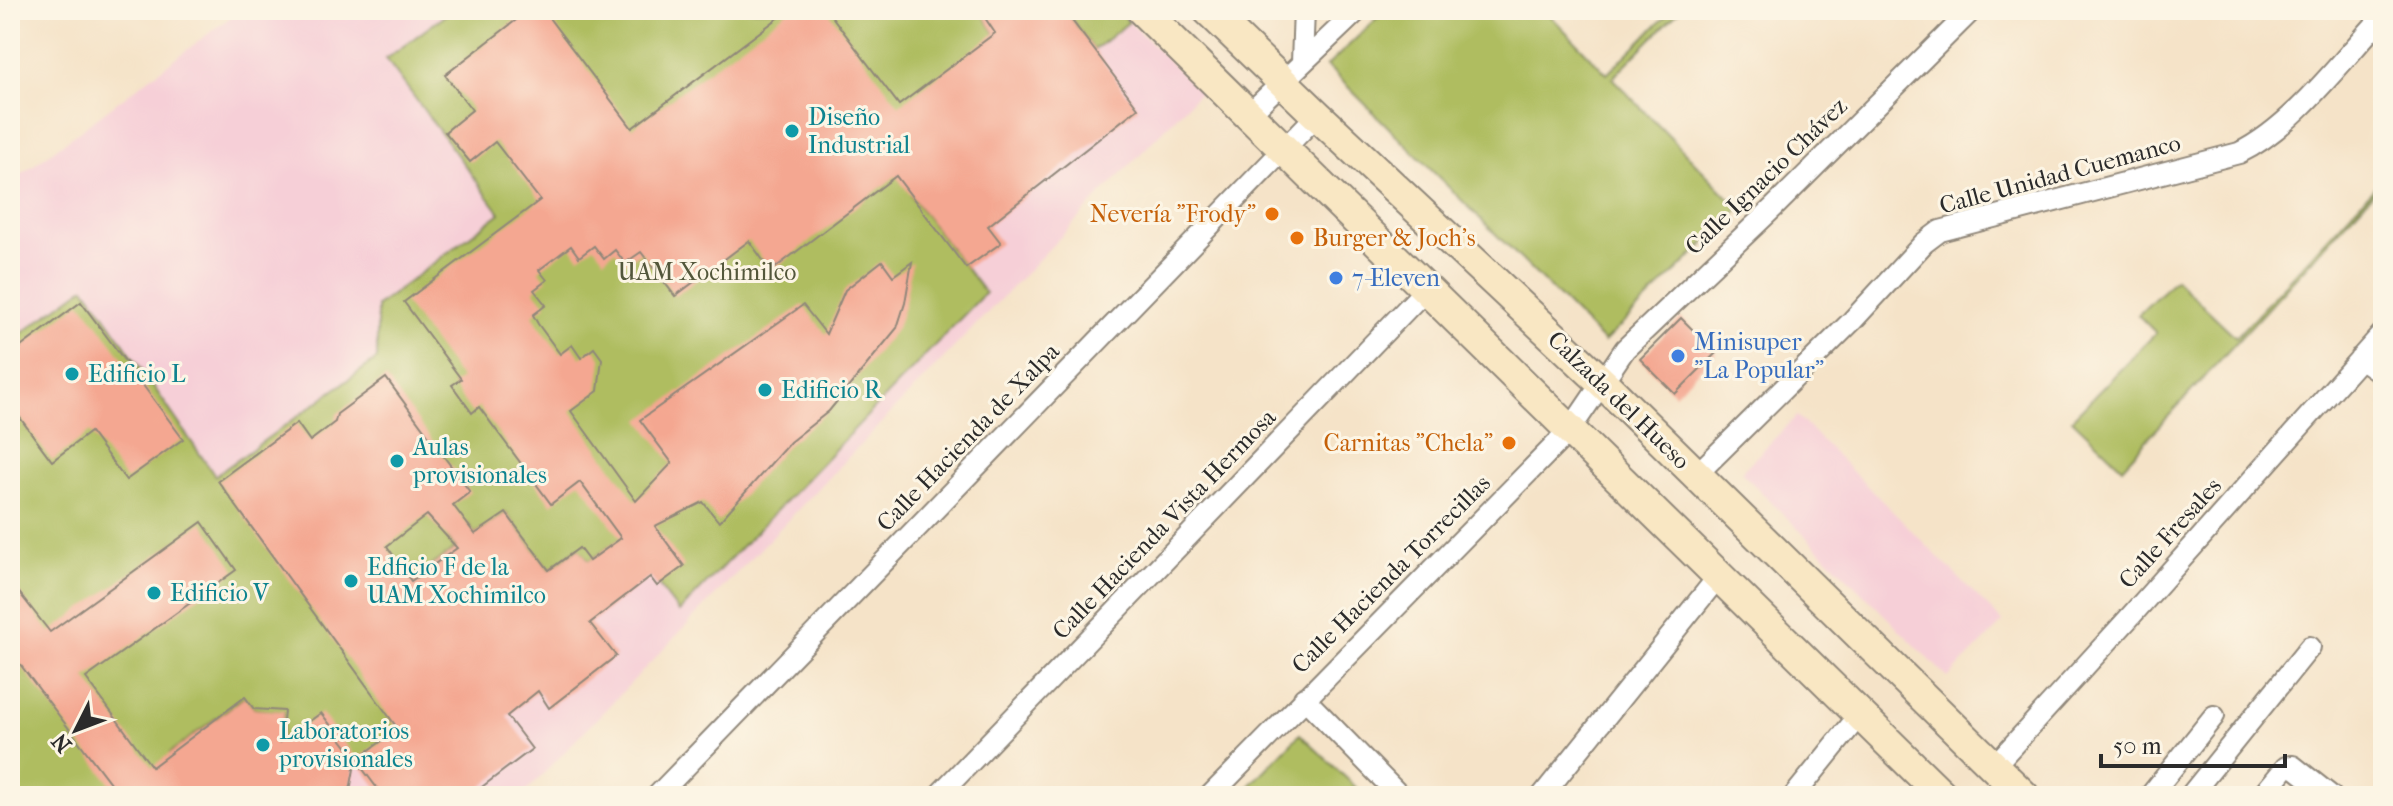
<svg xmlns="http://www.w3.org/2000/svg" width="2393" height="806" font-family="'IM FELL French Canon',serif">
  <style>
    .built { fill: #f6cfd7 }
    .green { fill: #afbd60; stroke: #6d7446; stroke-width: 2 }
    .building { fill: #f4a791; fill-rule: evenodd }
    .lines { fill: none; stroke-linecap: round; stroke-linejoin: round }
    .street-casing { stroke: #90877a; stroke-width: 24 }
    .secondary-casing { stroke: #90877a; stroke-width: 34 }
    .street { stroke: #fff; stroke-width: 20 }
    .secondary { stroke: #f9e7c3; stroke-width: 30 }
    .culture-dot { fill: #0f9aa8; stroke: #fcf5e5; stroke-width: 3 }
    .food-dot { fill: #e8710a; stroke: #fcf5e5; stroke-width: 3 }
    .shop-dot { fill: #3f7fe0; stroke: #fcf5e5; stroke-width: 3 }
    .labels { text-anchor: middle; stroke-width: 6; stroke-linejoin: round; paint-order: stroke }
    .culture-label { font-size: 24px; fill: #0d838f; stroke: #fcf5e5; text-anchor: start }
    .street-label { font-size: 24px; fill: #2b2b2b; stroke: #fcf5e5 }
    .food-label { font-size: 24px; fill: #c56008; stroke: #fcf5e5; text-anchor: end }
    .park-label { font-size: 24px; fill: #53573b; stroke: #fcf5e5 }
    .shop-label { font-size: 24px; fill: #366cbe; stroke: #fcf5e5; text-anchor: start }
  </style>
  <rect width="100%" height="100%" fill="#fcf5e5"/>
  <filter id="ink" filterUnits="userSpaceOnUse"><feTurbulence type="fractalNoise" baseFrequency=".0125" numOctaves="2"/><feDisplacementMap in="SourceGraphic" scale="16" xChannelSelector="R" yChannelSelector="G"/><feConvolveMatrix kernelMatrix="1 2 1 2 8 2 1 2 1" color-interpolation-filters="sRGB"/></filter>
  <filter id="wash" filterUnits="userSpaceOnUse"><feTurbulence type="fractalNoise" baseFrequency=".006" numOctaves="4" result="noise"/><feDisplacementMap in="SourceGraphic" scale="32" xChannelSelector="R" yChannelSelector="G"/><feGaussianBlur stdDeviation="1.8" result="paint"/><feColorMatrix in="noise" values="0 0 0 0 0 0 0 0 0 0 0 0 0 0 0 0 0 1.4 0 .05"/><feComposite in="paint" operator="in"/></filter>
  <g filter="url(#wash)">
    <rect width="100%" height="100%" fill="#f5e3c8"/>
    <path class="built" d="M 240,10 L 1117,10 L 1200,92 L 522,796 L 10,796 L 10,183 Z
      M 1797,416 L 2003,622 L 1948,678 L 1741,472 Z"/>
    <path class="green" d="M 452,10 L 996,10 L 985,18 L 995,33 L 911,196 L 985,293 L 679,612 L 622,538 L 589,561 L 578,548 L 549,570 L 506,513 L 475,534 L 468,524 L 446,531 L 449,540 L 456,548 L 430,567 L 509,673 L 356,760 L 354,769 L 281,742 L 284,712 L 254,709 L 244,697 L 170,753 L 201,796 L 10,796 L 10,342 L 85,287 L 215,476 L 377,359 L 377,306 L 500,213 L 386,59 Z
      M 1064,10 L 1117,10 L 1129,22 L 1094,50 Z
      M 1386,10 L 1545,10 L 1607,74 L 1672,10 L 1680,10 L 1612,78 L 1740,209 L 1604,342 L 1327,66 Z
      M 2383,178 L 2383,182 L 2122,467 L 2072,419 L 2156,333 L 2138,315 L 2175,279 L 2236,337 Z
      M 1300,734 L 1365,796 L 1240,796 Z"/>
    <g id="blocks">
      <path class="building" d="M 529,10 L 543,10 L 632,128 L 789,10 L 827,10 L 899,105 L 995,33 L 985,18 L 996,10 L 1064,10 L 1138,108 L 988,226 L 1001,243 L 966,268 L 896,176 L 771,271 L 749,241 L 675,296 L 641,252 L 625,263 L 615,250 L 604,259 L 594,246 L 579,257 L 571,246 L 539,270 L 547,280 L 534,290 L 546,305 L 533,315 L 538,324 L 560,354 L 572,345 L 581,358 L 594,348 L 602,359 L 598,391 L 571,411 L 636,501 L 672,463 L 640,420 L 803,305 L 826,334 L 845,290 L 882,261 L 893,276 L 912,262 L 905,303 L 897,328 L 829,411 L 790,442 L 719,522 L 703,502 L 655,526 L 684,566 L 657,586 L 650,577 L 590,623 L 616,656 L 549,708 L 538,691 L 507,716 L 532,749 L 470,796 L 383,796 L 356,760 L 398,729 L 218,481 L 297,423 L 310,441 L 335,422 L 337,414 L 386,378 L 470,492 L 453,505 L 475,534 L 506,513 L 549,570 L 579,548 L 589,561 L 621,538 L 580,482 L 551,504 L 479,407 L 472,413 L 452,385 L 461,379 L 404,302 L 540,200 L 495,142 L 470,162 L 445,132 L 472,110 L 445,75 ZM 427,515 L 457,548 L 411,581 L 387,546 Z
        M 81,302 L 183,439 L 126,480 L 90,432 L 52,461 L 20,418 L 10,425 L 10,355 Z
        M 1681,318 L 1716,353 L 1675,394 L 1640,359 Z
        M 202,522 L 236,570 L 86,678 L 152,767 L 245,697 L 254,709 L 284,711 L 281,742 L 321,713 L 356,758 L 349,796 L 120,796 L 10,651 L 10,581 L 50,632 Z"/>
    </g>
  </g>
  <g filter="url(#ink)">
    <use href="#blocks" fill-opacity="0" stroke="#90877a" stroke-width="2"/>
    <g class="lines">
      <g class="street-casing">
        <path id="street" d="M 1302,62 L 1304,10
          M 1249,114 L 1358,10
          M 2360,358 L 2383,374
          M 1696,475 L 1852,321 L 1924,243 L 1940,231 L 2239,153 C 2293,127 2342,60 2383,16
          M 1304,698 L 1400,796
          M 1994,766 L 2129,618 L 2383,333
          M 657,796 L 1317,115
          M 938,796 L 1427,288
          M 1210,796 L 1570,430 L 1625,349 L 1774,207 L 1972,10
          M 1542,796 L 1718,577
          M 1794,796 L 1861,713
          M 2150,796 L 2214,716
          M 2190,796 L 2310,647
          M 2262,796 L 2286,767 L 2293,766 L 2331,796"/>
      </g>
      <g class="secondary-casing">
        <path id="secondary" d="M 1142,10 L 1943,796
          M 1208,10 L 1317,115 L 1605,385 L 2024,796"/>
      </g>
      <use href="#street" class="street"/>
      <use href="#secondary" class="secondary"/>
    </g>
  </g>
  <g class="culture-dot">
    <circle cx="792" cy="131" r="8"/>
    <circle cx="72" cy="374" r="8"/>
    <circle cx="765" cy="390" r="8"/>
    <circle cx="397" cy="461" r="8"/>
    <circle cx="351" cy="581" r="8"/>
    <circle cx="154" cy="593" r="8"/>
    <circle cx="263" cy="745" r="8"/>
  </g>
  <g class="food-dot">
    <circle cx="1272" cy="214" r="8"/>
    <circle cx="1297" cy="238" r="8"/>
    <circle cx="1509" cy="443" r="8"/>
  </g>
  <g class="shop-dot">
    <circle cx="1336" cy="278" r="8"/>
    <circle cx="1678" cy="356" r="8"/>
  </g>
  <g class="labels">
    <g class="culture-label">
      <text x="808" y="125">Diseño<tspan x="808" dy="28">Industrial</tspan></text>
      <text x="88" y="382">Edificio L</text>
      <text x="781" y="398">Edificio R</text>
      <text x="413" y="455">Aulas<tspan x="413" dy="28">provisionales</tspan></text>
      <text x="367" y="575">Edficio F de la<tspan x="367" dy="28">UAM Xochimilco</tspan></text>
      <text x="170" y="601">Edificio V</text>
      <text x="279" y="739">Laboratorios<tspan x="279" dy="28">provisionales</tspan></text>
    </g>
    <g class="street-label">
      <text transform="translate(2060 174) rotate(-15)" y="8">Calle Unidad Cuemanco</text>
      <text transform="translate(1766 176) rotate(-44)" y="8">Calle Ignacio Chávez</text>
      <text transform="translate(1619 400) rotate(44)" y="8">Calzada del Hueso</text>
      <text transform="translate(968 437) rotate(-46)" y="8">Calle Hacienda de Xalpa</text>
      <text transform="translate(1164 524) rotate(-46)" y="8">Calle Hacienda Vista Hermosa</text>
      <text transform="translate(2170 533) rotate(-48)" y="8">Calle Fresales</text>
      <text transform="translate(1391 574) rotate(-45)" y="8">Calle Hacienda Torrecillas</text>
    </g>
    <g class="food-label">
      <text x="1256" y="222">Nevería "Frody"</text>
      <text x="1313" y="246" text-anchor="start">Burger &amp; Joch's</text>
      <text x="1493" y="451">Carnitas "Chela"</text>
    </g>
    <g class="park-label">
      <text x="707" y="280">UAM Xochimilco</text>
    </g>
    <g class="shop-label">
      <text x="1352" y="286">7-Eleven</text>
      <text x="1694" y="350">Minisuper<tspan x="1694" dy="28">"La Popular"</tspan></text>
    </g>
  </g>
  <rect width="2393" height="806" fill="none" stroke="#fcf5e5" stroke-width="40"/>
  <g transform="translate(76 730) rotate(228)" stroke="#fcf5e5" stroke-width="6" paint-order="stroke">
  <path d="M0-6L14 30L0 20L-14 30Z" fill="#2b2b2b"/>
  <text y="-12" font-size="22" font-weight="bold" text-anchor="middle" fill="#2b2b2b">N</text>
  </g>
  <path d="M2101 754v12h184v-12" fill="none" stroke="#2b2b2b" stroke-width="4"/>
  <text x="2113" y="754" font-size="24" fill="#2b2b2b" stroke="#fcf5e5" stroke-width="6" paint-order="stroke">50 m</text>
</svg>
